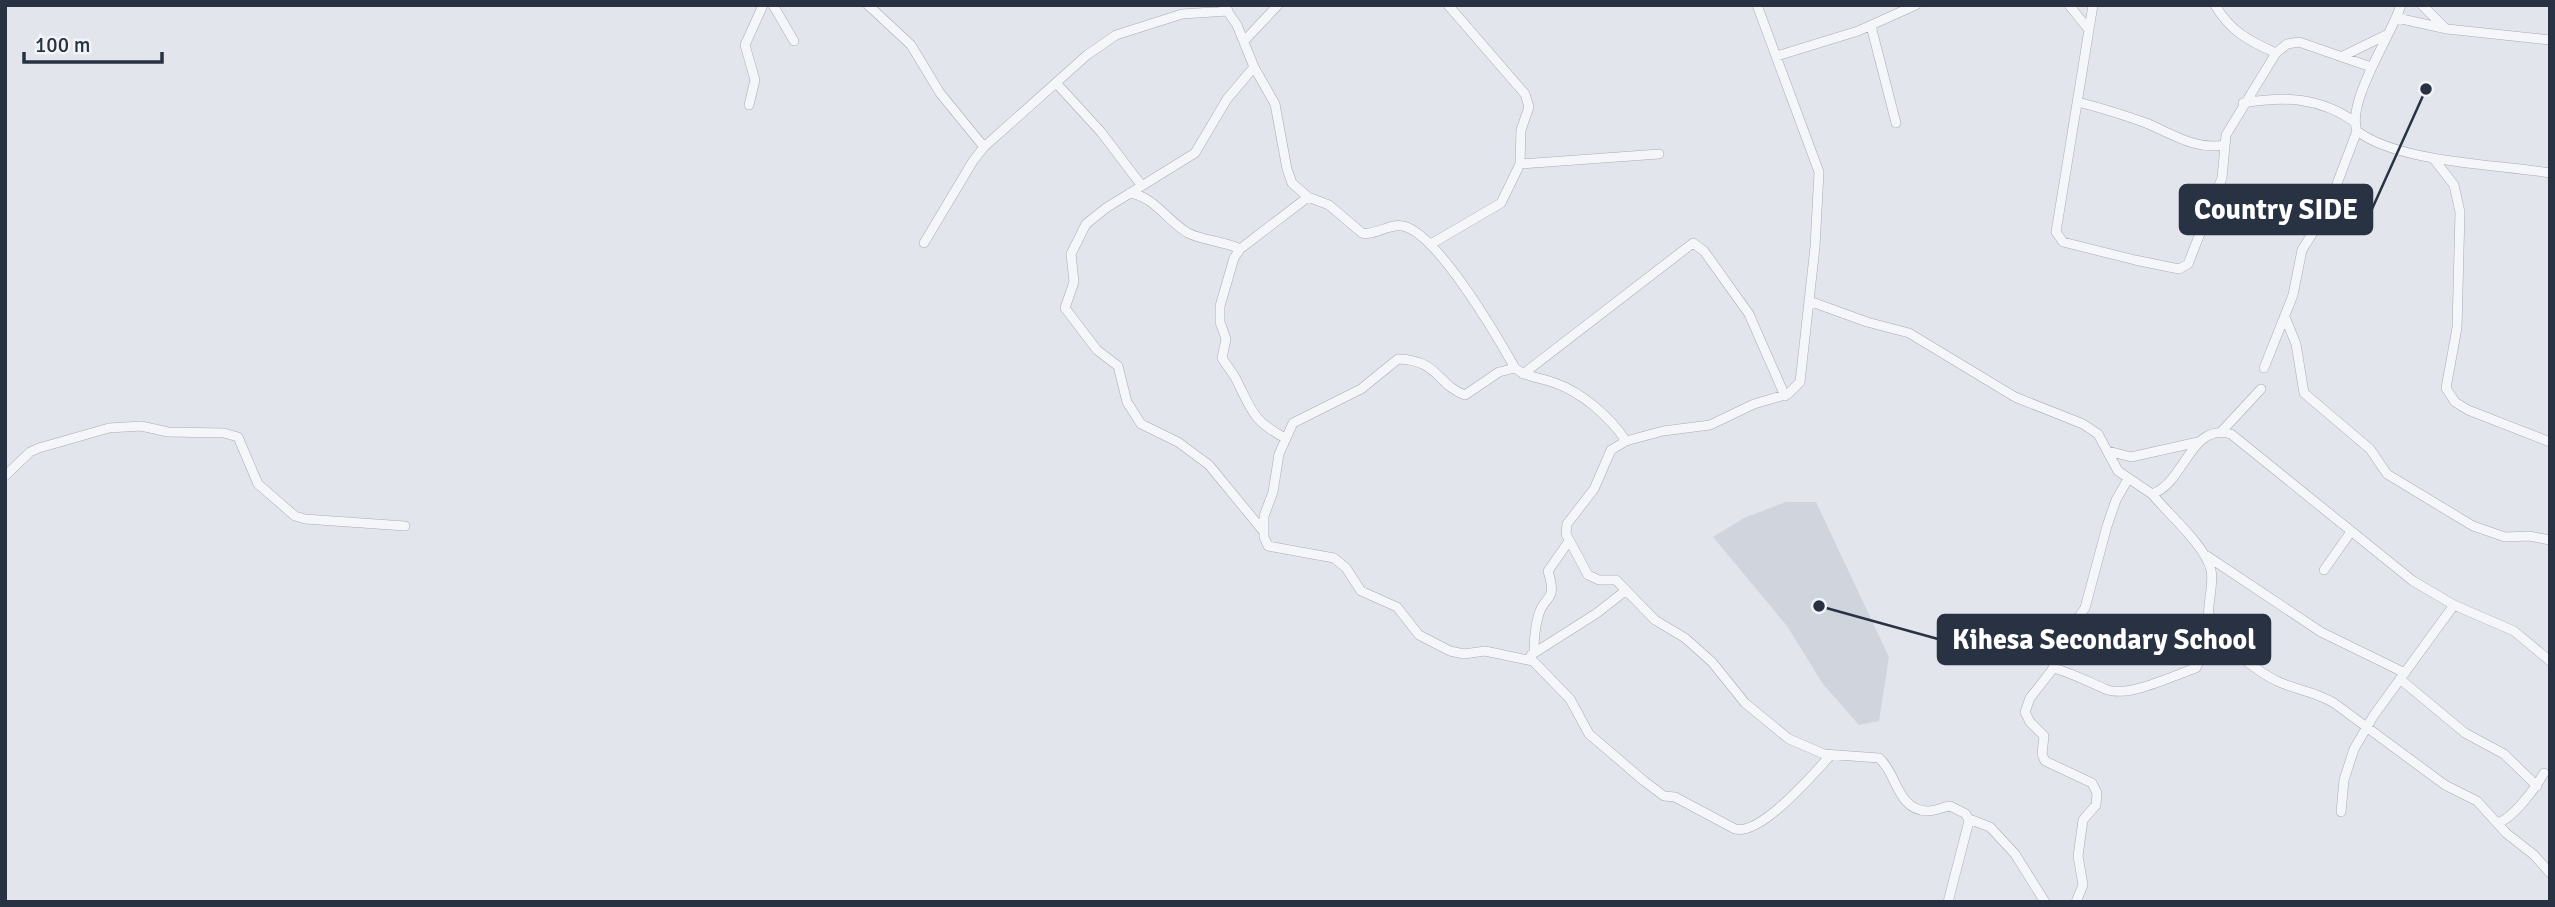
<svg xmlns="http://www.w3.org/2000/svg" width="2555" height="907" font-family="Signika,sans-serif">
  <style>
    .built { fill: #d0d4dd }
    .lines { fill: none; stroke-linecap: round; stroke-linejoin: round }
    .street-casing { stroke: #a7acb5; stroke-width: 10 }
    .street { stroke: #f5f6f9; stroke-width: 9 }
    .leader { fill: none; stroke: #293243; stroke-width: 2.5 }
    .callout-dot { fill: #293243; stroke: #f2f4f8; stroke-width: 2.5 }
    .callout { fill: #293243; stroke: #293243; stroke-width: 2.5 }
    .callout-label { font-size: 28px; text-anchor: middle; font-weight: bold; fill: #fff }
  </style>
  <rect width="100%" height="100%" fill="#e2e5eb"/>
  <path class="built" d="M 1786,502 L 1816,502 L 1889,657 L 1879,721 L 1859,725 L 1823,684 L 1787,626 L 1713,537 L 1744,518 Z"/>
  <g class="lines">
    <g class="street-casing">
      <path id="street" d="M 773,5 L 794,41
        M 868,5 L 911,45 L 940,93 L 984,147
        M 1223,5 L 1237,25 L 1254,67 L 1275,104 L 1287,169 L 1292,183 L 1308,197 L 1329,205 L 1362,233 C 1376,236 1388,223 1403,226 C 1437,233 1497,336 1515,368 C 1527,378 1540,377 1555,383 C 1583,393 1610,417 1626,441
        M 1448,5 L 1525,94 L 1529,107 L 1521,130 L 1520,164
        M 1757,5 L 1819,172 L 1815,247 L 1800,382 L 1788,394 L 1754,404 L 1710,425 L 1663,431 L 1626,441 L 1611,450 L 1594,489 L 1567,524 L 1566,534 L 1588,575 L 1599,580 L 1616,580 L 1655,620 L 1685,638 L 1712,662 L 1745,703 L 1789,739 L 1824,754 L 1879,758 C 1897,773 1897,810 1927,811 C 1935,811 1943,807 1950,806 L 1966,814 L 1969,821 L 1948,902
        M 2069,5 L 2089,30
        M 2093,5 L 2056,232 L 2063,242 L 2135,260 L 2179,269 L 2188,264 L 2222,178 L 2226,135 L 2276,53 L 2287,44 L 2299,42 L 2371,67
        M 2215,5 C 2230,31 2249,41 2276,53
        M 2401,5 C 2392,34 2346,102 2357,131 C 2399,163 2497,164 2550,173
        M 2422,5 L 2446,29
        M 2397,18 L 2447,29 L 2550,40
        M 1871,26 L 1896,123
        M 1245,40 L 1278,5
        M 1777,56 L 1858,31 L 1916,5
        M 2343,56 L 2388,34
        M 1254,67 L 1227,99 L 1195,153 L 1106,208 L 1086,224 L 1071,254 L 1074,282 L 1065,308 L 1097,350 L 1118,366 L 1127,402 L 1141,424 L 1178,442 L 1209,465 L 1264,532
        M 1057,84 L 1101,132 L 1142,186
        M 2078,102 C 2101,108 2124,115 2146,123 C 2173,134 2194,150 2225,145
        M 2243,103 C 2285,96 2319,97 2355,122
        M 749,105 L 755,80 L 745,45 L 763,5
        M 2433,158 L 2454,185 L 2460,212 L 2457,328 L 2446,388 L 2455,402 L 2468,410 L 2550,442
        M 1130,193 C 1155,197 1167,221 1188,233 C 1204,241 1224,241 1240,249
        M 924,243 L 973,161 L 984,147 L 1087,55 L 1116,35 L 1182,14 L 1228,11
        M 1431,244 L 1501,203 L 1520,164 L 1659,154
        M 1809,301 L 1867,322 L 1909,333 L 2015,397 L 2083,424 L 2098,434 L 2118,471 L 2152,494 C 2185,483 2190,422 2231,434 L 2413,581 L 2454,605 L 2514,631 L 2550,661
        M 2285,317 L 2296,344 L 2304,393 L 2370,449 L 2387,474 L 2473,526 L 2505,537 L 2529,536 L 2550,540
        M 1515,368 L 1499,372 L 1465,395 C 1437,385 1439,360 1398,359 L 1361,389 L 1293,423 L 1279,454 L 1273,492 L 1264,516 L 1264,537 L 1268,546 L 1334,558 L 1346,568 L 1361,591 L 1397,607 L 1419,635 L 1450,651 L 1464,654 L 1485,651 L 1533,661 L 1570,699 L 1589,734 L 1644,781 L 1664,796 L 1675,797 L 1735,829 C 1761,836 1813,774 1831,755
        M 2264,368 L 2293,295 L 2302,250 L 2327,210 L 2357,131
        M 1523,374 L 1693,243 L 1704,251 L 1749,314 L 1785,396
        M 2222,431 L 2261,389
        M 1285,438 C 1253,421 1252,411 1237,381 C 1233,373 1227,366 1222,358 L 1226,339 L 1220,322 L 1220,306 L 1234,258 L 1240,249 L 1308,197
        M 2108,451 L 2131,457 L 2198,442
        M 5,476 L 30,452 L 39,448 L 109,428 L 141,426 L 168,432 L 224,433 L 238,437 L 258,484 L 295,516 L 305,519 L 405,526
        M 2152,494 C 2169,515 2205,545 2211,570 C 2215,588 2203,612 2212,628 C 2222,645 2261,674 2279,682 C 2297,690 2316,692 2334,703 L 2445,785 L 2477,801 L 2506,833 L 2534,855 L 2550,873
        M 2207,556 L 2321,632 L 2405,673
        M 2324,570 L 2350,533
        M 1534,652 C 1534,640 1535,628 1538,617 C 1544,593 1558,604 1548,571 L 1569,541
        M 1531,655 L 1597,613 L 1625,591
        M 2053,668 C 2072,673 2087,681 2105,689 C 2127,699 2174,675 2196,668 L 2212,629
        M 2400,679 L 2465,733 L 2504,754 L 2537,786
        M 2341,812 L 2344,780 L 2354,749 L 2374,715 L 2454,605
        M 1969,819 L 1990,827 L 2015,854 L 2045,902
        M 2497,823 C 2513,819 2536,787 2544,773
        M 2076,902 L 2083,885 L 2078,856 L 2083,820 L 2096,805 L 2097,793 L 2092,783 L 2045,761 L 2042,754 L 2044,736 L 2030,722 L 2025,712 L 2030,698 L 2052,670 L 2063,640 L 2085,608 L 2107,526 L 2116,500 L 2128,479"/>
    </g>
    <use href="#street" class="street"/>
  </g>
  <path class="leader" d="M2426 89L2372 209M1819 606L1938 639"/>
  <g class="callout-dot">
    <circle cx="2426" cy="89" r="7"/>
    <circle cx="1819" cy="606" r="7"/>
  </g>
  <g class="callout">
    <rect x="2180" y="185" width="192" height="49" rx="7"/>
    <rect x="1938" y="615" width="332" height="49" rx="7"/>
  </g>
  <g class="callout-label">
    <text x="2276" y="219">Country SIDE</text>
    <text x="2104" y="649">Kihesa Secondary School</text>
  </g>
  <rect width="2555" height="907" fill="none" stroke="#293243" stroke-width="14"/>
  <path d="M24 52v10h138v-10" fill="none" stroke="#293243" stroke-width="3.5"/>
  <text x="35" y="52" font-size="21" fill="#293243" stroke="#f2f4f8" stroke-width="5" paint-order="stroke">100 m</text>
</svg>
